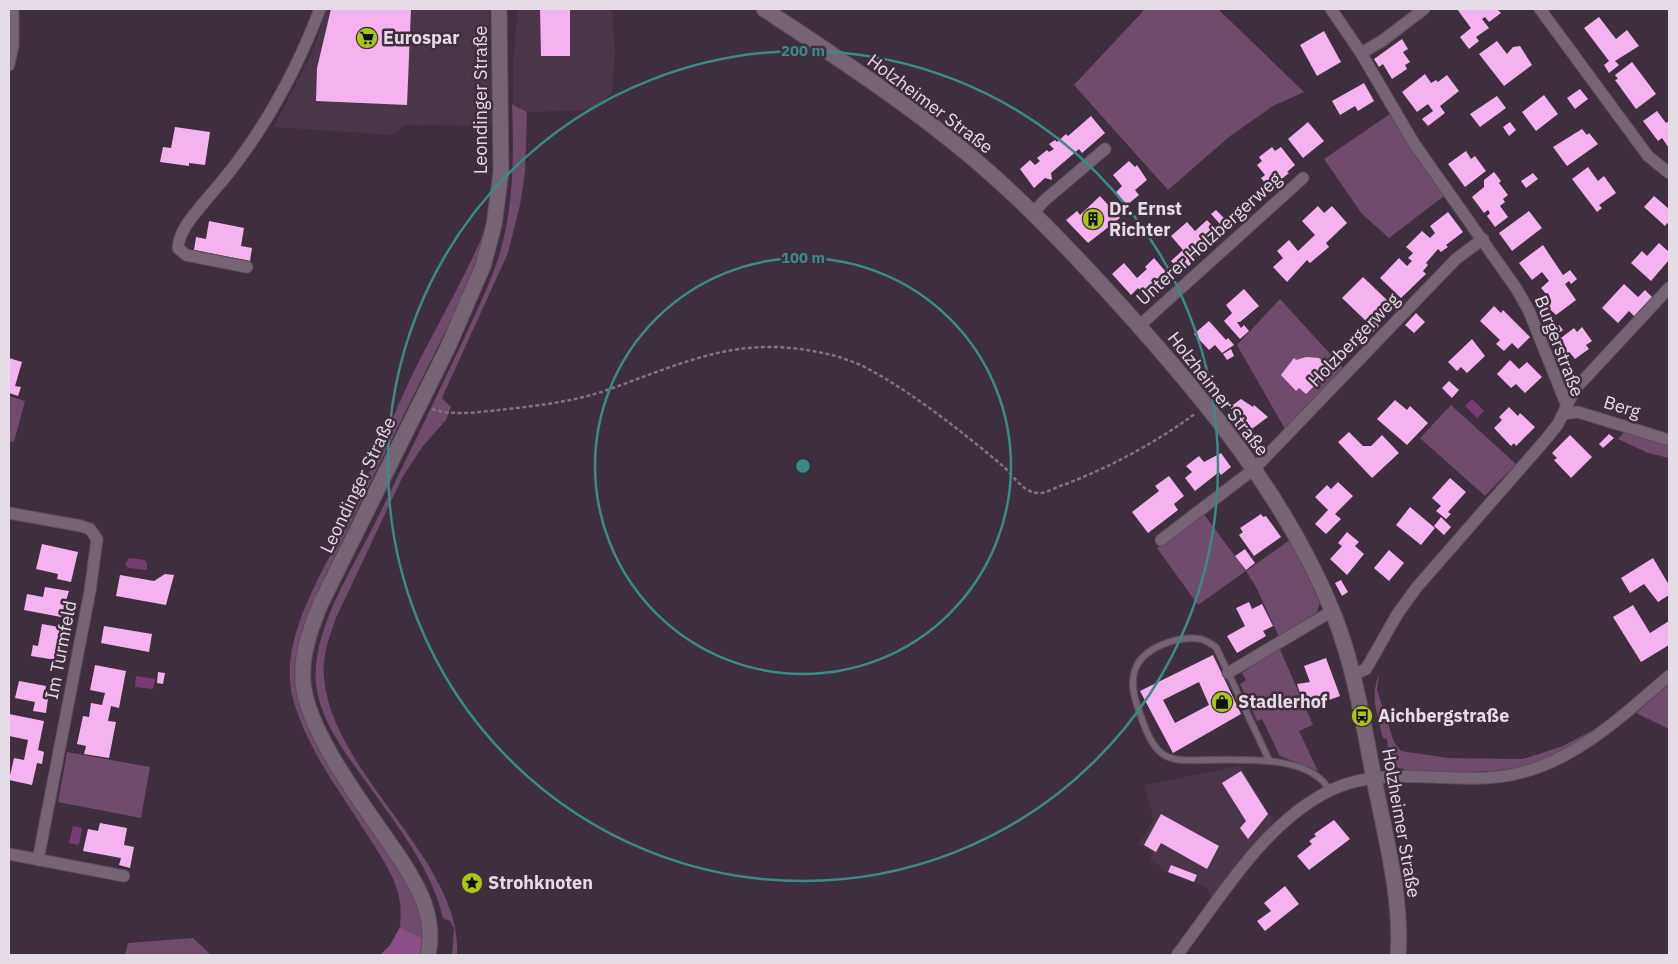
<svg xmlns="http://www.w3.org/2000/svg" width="1678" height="964" font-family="'IBM Plex Sans',sans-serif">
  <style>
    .built { fill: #4b3649 }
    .green { fill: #6f4b6c }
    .forest { fill: #8a4e85 }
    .water { fill: #773d73 }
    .building { fill: #f4b2ee; fill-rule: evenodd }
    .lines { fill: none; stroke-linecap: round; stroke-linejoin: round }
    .lane-casing { stroke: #5b4d5a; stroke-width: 8 }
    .street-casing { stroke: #5b4d5a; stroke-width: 13 }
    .secondary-casing { stroke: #5b4d5a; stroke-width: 17 }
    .path { stroke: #80727e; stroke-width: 2.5; stroke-dasharray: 4 2.5; stroke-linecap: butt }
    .lane { stroke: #766474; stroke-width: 5.5 }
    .street { stroke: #766474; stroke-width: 11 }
    .secondary { stroke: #766474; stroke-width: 15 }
    .ring { fill: none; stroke: #3a8a86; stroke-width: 2.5 }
    .labels { text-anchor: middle; stroke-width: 5; stroke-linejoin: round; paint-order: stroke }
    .poi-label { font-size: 18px; font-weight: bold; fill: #e6dce5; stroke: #3f2e3d; text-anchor: start }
    .street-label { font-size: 18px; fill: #e6dce5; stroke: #3f2e3d }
    .centre { fill: #3a8a86; stroke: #3f2e3d; stroke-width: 2.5 }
    .ring-label { font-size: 15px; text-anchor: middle; font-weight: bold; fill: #3a8a86; stroke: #3f2e3d; stroke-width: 5; stroke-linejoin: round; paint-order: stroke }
  </style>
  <rect width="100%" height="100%" fill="#3f2e3d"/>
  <path class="built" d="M 327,9 L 489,9 L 492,126 L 405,125 L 392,135 L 274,127 L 313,50 Z
    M 518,9 L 612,9 L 615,53 L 612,92 L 595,110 L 527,112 L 513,104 L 513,59 Z
    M 1240,766 L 1274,821 L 1212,899 L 1207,888 L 1161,870 L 1160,866 L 1150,860 L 1153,853 L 1139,844 L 1154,819 L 1144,785 Z"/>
  <path class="green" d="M 1145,9 L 1218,9 L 1304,92 L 1273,106 L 1229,137 L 1168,190 L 1074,85 Z
    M 512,104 L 527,112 L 525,172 L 520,205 L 508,253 L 442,398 L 451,407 L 446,420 L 423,446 L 403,476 L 336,618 C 329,637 322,657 324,678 C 333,776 463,861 457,955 L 452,955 L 454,929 L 450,921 L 443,918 C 430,863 391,818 359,772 C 340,746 320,717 316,684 C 311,631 352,570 375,523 C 400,472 425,421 449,370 C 465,336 482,302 495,268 C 514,215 514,160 512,104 Z
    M 1390,114 L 1417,159 L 1444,196 L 1389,238 L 1362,214 L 1324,159 Z
    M 486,228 L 479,254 L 453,316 L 363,497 L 316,596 L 304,624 L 295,663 L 297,691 L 308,728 L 401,872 L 417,903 L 421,919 L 422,938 L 400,927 C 401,915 401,904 398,893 C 392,870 375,848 363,828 C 337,788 306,746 293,699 C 276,636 329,564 354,508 C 373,463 392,418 413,373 C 437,325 465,278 486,228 Z
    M 1280,299 L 1343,368 L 1285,429 L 1237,345 Z
    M 9,396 L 25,401 L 14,442 L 9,441 Z
    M 1451,405 L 1516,464 L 1485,496 L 1420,438 Z
    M 1625,431 L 1669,446 L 1669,458 L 1648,453 L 1618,439 Z
    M 1203,513 L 1246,571 L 1290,540 L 1320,603 L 1317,612 L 1279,637 L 1256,587 L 1246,571 L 1198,605 L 1157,548 Z
    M 1279,647 L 1313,725 L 1299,731 L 1318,771 L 1280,756 L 1262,719 L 1257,721 L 1240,684 L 1246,680 L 1242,673 Z
    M 1379,674 L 1377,690 L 1394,742 L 1401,751 L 1448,758 L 1523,759 L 1563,746 L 1595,729 C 1538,778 1475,773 1405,772 L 1404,769 C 1391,767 1388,761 1385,749 L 1388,748 L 1387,739 L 1383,738 C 1377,714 1370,697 1379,674 Z
    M 1669,684 L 1669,729 L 1636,713 Z
    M 67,752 L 150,767 L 141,818 L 58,802 Z
    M 193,938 L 211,955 L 125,955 L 128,943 Z"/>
  <path class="forest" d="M 400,927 L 422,938 L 420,955 L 380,955 L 390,945 Z"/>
  <path class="water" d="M 1472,399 L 1484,411 L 1477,418 L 1465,406 Z
    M 129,558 L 145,560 L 147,563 L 147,570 L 128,568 L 125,565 Z
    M 136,676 L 155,679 L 153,689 L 135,687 Z
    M 73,826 L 82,828 L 79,845 L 69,843 Z"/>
  <path class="building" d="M 331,9 L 411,9 L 407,105 L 316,101 L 317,68 Z
    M 540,9 L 570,9 L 570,56 L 541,56 Z
    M 1457,9 L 1497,9 L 1501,13 L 1489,22 L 1485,17 L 1482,19 L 1489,28 L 1476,37 L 1479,41 L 1469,49 L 1460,37 L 1471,28 Z
    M 1599,17 L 1616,39 L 1627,30 L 1639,46 L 1615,61 L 1619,65 L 1609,73 L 1604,65 L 1609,61 L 1584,28 Z
    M 1324,31 L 1341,62 L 1317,76 L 1300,45 Z
    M 1402,39 L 1408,49 L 1403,52 L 1410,62 L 1405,65 L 1407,69 L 1392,79 L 1383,64 L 1379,67 L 1374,59 Z
    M 1497,41 L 1507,54 L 1513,47 L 1520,46 L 1532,65 L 1504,86 L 1479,54 Z
    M 1632,62 L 1656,94 L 1636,109 L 1615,80 L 1618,79 L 1615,75 Z
    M 1425,74 L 1431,83 L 1436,80 L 1438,82 L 1447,75 L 1459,91 L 1440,106 L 1445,113 L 1428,126 L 1422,119 L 1433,111 L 1428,104 L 1417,112 L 1402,92 Z
    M 1364,83 L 1374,101 L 1358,111 L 1355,106 L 1340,115 L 1332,101 Z
    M 1580,89 L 1588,99 L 1575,109 L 1567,98 Z
    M 1544,95 L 1558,114 L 1536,131 L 1522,112 Z
    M 1497,96 L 1506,108 L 1480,127 L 1470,114 Z
    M 1657,111 L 1666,123 L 1669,121 L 1669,148 L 1662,138 L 1658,141 L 1643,121 Z
    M 1091,116 L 1105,133 L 1082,153 L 1079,149 L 1051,173 L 1052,180 L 1045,178 L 1034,188 L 1020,169 L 1030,160 L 1035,165 L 1040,161 L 1037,158 L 1047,150 L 1049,152 L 1054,149 L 1049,144 L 1055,140 L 1057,142 L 1066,134 L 1068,136 Z
    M 1308,122 L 1324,141 L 1303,158 L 1288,139 Z
    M 1510,122 L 1516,130 L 1509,136 L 1503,127 Z
    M 175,127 L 210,132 L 205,165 L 189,163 L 189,166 L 160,162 L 163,147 L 171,148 Z
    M 1582,129 L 1587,135 L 1589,133 L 1598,144 L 1567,166 L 1553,147 Z
    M 1272,147 L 1275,151 L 1281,147 L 1295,165 L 1287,172 L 1289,173 L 1279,181 L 1278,178 L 1269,188 L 1261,178 L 1265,175 L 1257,165 L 1262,161 L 1259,157 Z
    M 1466,151 L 1471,159 L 1475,156 L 1486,171 L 1465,187 L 1448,164 Z
    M 1129,161 L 1135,167 L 1137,165 L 1147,180 L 1135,190 L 1139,195 L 1127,205 L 1116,192 L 1122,186 L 1113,175 Z
    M 1588,167 L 1598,181 L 1604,176 L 1616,193 L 1599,205 L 1602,208 L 1597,212 L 1572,179 Z
    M 1494,172 L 1501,181 L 1499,183 L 1508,195 L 1503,199 L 1505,202 L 1500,206 L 1508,217 L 1495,227 L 1487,216 L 1490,213 L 1488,210 L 1484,213 L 1472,197 L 1484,187 L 1484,180 Z
    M 1533,173 L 1538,179 L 1526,188 L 1521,181 Z
    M 1100,196 L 1120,218 L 1088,243 L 1066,220 L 1077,211 L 1080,215 Z
    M 1654,196 L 1669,209 L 1669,225 L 1667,223 L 1665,226 L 1644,207 Z
    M 1318,206 L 1324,213 L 1332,206 L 1347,223 L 1326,243 L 1329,247 L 1310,263 L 1307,260 L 1287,282 L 1273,267 L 1283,258 L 1277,251 L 1289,240 L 1298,251 L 1315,235 L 1302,221 Z
    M 1216,210 L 1225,219 L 1220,224 L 1211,214 Z
    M 1529,211 L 1542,228 L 1512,251 L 1499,233 Z
    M 1448,212 L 1463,232 L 1446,245 L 1448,247 L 1445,249 L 1441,252 L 1438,249 L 1426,263 L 1428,265 L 1423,271 L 1426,274 L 1401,298 L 1380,278 L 1399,258 L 1407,266 L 1412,261 L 1408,258 L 1413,253 L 1406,247 L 1422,231 L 1430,238 L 1435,233 L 1430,226 Z
    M 1207,220 L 1220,234 L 1189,261 L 1191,264 L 1181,272 L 1171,261 L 1183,250 L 1171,236 L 1187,222 L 1195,231 Z
    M 209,221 L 244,228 L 241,246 L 252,248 L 250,261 L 194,250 L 196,237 L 206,239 Z
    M 1659,243 L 1669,252 L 1669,260 L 1651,281 L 1631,263 L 1642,251 L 1647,256 Z
    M 1543,245 L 1563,275 L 1570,270 L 1577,279 L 1571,284 L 1569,281 L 1565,284 L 1576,300 L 1556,315 L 1540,300 L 1547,295 L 1541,288 L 1549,281 L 1542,272 L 1532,280 L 1519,263 Z
    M 1154,258 L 1172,279 L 1149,300 L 1138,288 L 1131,295 L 1112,274 L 1124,263 L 1137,278 L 1147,269 L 1145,267 Z
    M 1363,277 L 1387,300 L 1390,297 L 1398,305 L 1391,313 L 1385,308 L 1373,320 L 1379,326 L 1371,334 L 1364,327 L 1368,323 L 1342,298 Z
    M 1624,284 L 1638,297 L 1645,290 L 1653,298 L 1635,317 L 1629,311 L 1618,323 L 1602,308 Z
    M 1244,289 L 1259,306 L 1240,322 L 1237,322 L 1241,328 L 1244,325 L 1249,331 L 1240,339 L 1224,321 L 1232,313 L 1226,305 Z
    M 1494,306 L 1501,313 L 1503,310 L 1530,337 L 1518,349 L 1512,343 L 1504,351 L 1496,344 L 1500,340 L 1480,321 Z
    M 1416,313 L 1425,322 L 1414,333 L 1405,325 Z
    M 1209,321 L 1226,340 L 1228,338 L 1234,345 L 1222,353 L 1215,345 L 1209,350 L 1194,334 Z
    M 1559,325 L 1563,330 L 1553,337 L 1549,333 Z
    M 1582,327 L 1592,341 L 1586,345 L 1589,349 L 1575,359 L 1572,355 L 1567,358 L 1557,341 L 1574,328 L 1577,332 Z
    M 1472,339 L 1485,356 L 1467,373 L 1461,367 L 1457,371 L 1448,362 Z
    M 1231,349 L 1234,356 L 1227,360 L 1223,354 Z
    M 1306,357 L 1319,358 L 1331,369 L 1306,394 L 1299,388 L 1296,391 L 1281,375 L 1294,358 L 1296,360 Z
    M 9,358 L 22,362 L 15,386 L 21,387 L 18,396 L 9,393 Z
    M 1510,360 L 1519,369 L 1527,362 L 1542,377 L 1525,393 L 1516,384 L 1511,388 L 1497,374 Z
    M 1449,381 L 1459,390 L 1452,398 L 1442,388 Z
    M 1241,399 L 1253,407 L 1254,405 L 1268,417 L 1249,431 L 1230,407 Z
    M 1395,400 L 1407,410 L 1410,406 L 1428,423 L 1407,445 L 1377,419 Z
    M 1509,407 L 1518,416 L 1520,413 L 1535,427 L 1516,446 L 1514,443 L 1511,446 L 1494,428 L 1502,420 L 1499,417 Z
    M 1349,432 L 1363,446 L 1371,446 L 1382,435 L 1399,453 L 1372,478 L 1338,442 Z
    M 1609,434 L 1614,438 L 1603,448 L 1599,444 Z
    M 1570,435 L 1592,457 L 1571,478 L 1554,460 L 1557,458 L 1552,453 Z
    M 1221,453 L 1231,467 L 1221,475 L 1219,472 L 1195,491 L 1185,478 L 1192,472 L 1186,466 L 1199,456 L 1204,462 Z
    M 1169,476 L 1184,496 L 1174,504 L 1178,510 L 1148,533 L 1132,512 L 1159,491 L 1155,486 Z
    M 1450,478 L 1466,492 L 1448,512 L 1451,514 L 1446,519 L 1436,511 L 1441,506 L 1432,498 Z
    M 1338,482 L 1353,496 L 1335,514 L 1341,519 L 1326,534 L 1315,524 L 1328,510 L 1315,497 L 1327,485 L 1331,489 Z
    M 1410,507 L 1435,528 L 1421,545 L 1396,525 Z
    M 1261,514 L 1263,517 L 1266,516 L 1281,537 L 1254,556 L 1239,535 L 1243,532 L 1240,528 Z
    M 1441,517 L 1451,527 L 1444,535 L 1434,526 Z
    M 1347,532 L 1359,542 L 1355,546 L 1364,554 L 1347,575 L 1330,559 L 1342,546 L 1338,543 Z
    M 42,544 L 78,552 L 71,582 L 57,579 L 58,574 L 36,569 Z
    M 1245,549 L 1255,563 L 1246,570 L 1235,556 Z
    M 1389,550 L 1404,563 L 1389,581 L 1374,568 Z
    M 1653,558 L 1669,585 L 1669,595 L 1658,602 L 1644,584 L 1630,593 L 1621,578 Z
    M 165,574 L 174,575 L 166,605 L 116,596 L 120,575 L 154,581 Z
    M 1341,580 L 1348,592 L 1342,596 L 1335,583 Z
    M 45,587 L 69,591 L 61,617 L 24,610 L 27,594 L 43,597 Z
    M 1249,602 L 1252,609 L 1262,604 L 1273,626 L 1263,631 L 1266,636 L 1237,653 L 1227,636 L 1245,626 L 1236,608 Z
    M 1633,605 L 1650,633 L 1669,621 L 1669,645 L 1641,662 L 1613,617 Z
    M 42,624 L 65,628 L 56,660 L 31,656 L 33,645 L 38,646 Z
    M 104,626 L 152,634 L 149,652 L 101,643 Z
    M 1213,655 L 1241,714 L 1173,753 L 1140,691 ZM 1199,682 L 1209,705 L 1175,723 L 1163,700 Z
    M 1326,658 L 1340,696 L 1318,704 L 1315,697 L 1302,699 L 1297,684 L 1310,682 L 1304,666 Z
    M 95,665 L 126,671 L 119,708 L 111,706 L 108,721 L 116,722 L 109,758 L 84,754 L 86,746 L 77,744 L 83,716 L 89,717 L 91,703 L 102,705 L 105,693 L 90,690 Z
    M 158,672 L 165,673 L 163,684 L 157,683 Z
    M 19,681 L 46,686 L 44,698 L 48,699 L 46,713 L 33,711 L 35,702 L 15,698 Z
    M 9,714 L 44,721 L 38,750 L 44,752 L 42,764 L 37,763 L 32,785 L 9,780 L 14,758 L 24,760 L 28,740 L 9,736 Z
    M 1241,771 L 1268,814 L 1248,839 L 1240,828 L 1246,821 L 1222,783 Z
    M 1161,814 L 1219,846 L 1207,869 L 1161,843 L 1156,852 L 1144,845 Z
    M 1334,820 L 1350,839 L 1309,870 L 1297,856 L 1312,844 L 1309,841 L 1316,836 L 1314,834 Z
    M 100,823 L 127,828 L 124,845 L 134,847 L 130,868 L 119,865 L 121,858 L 83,851 L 88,829 L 98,831 Z
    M 1171,865 L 1197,875 L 1194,882 L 1168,872 Z
    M 1285,886 L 1299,904 L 1265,931 L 1257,921 L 1271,911 L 1264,903 Z"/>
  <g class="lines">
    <g class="lane-casing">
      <path id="lane" d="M 1269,760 L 1216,647 C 1211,644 1206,640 1200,639 C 1178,635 1142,648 1135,670 C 1130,685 1135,700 1140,714 C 1145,728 1152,749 1166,756 C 1178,762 1194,760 1207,760 C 1243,760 1310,754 1330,791"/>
    </g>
    <g class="street-casing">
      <path id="street" d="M 1331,9 L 1361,53 L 1415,145 L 1516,288 L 1529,311 L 1567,406
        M 1540,9 L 1648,156 L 1669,173
        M 1361,53 L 1382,41 L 1424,9
        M 9,65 L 13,45 L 13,9
        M 1033,213 L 1045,200 L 1105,149
        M 247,267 L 186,255 L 178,248 C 179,228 200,208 212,193 C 260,138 294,77 320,9
        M 1139,326 L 1303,178
        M 1563,414 L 1578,412 L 1669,440
        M 9,513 L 81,526 L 90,529 L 97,539 L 90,591 L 38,860
        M 1161,540 L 1254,469 L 1456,259 L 1483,239
        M 1228,673 L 1332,611
        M 1353,675 L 1366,669 L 1398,613 L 1417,587 L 1547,438 L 1558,424 L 1575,389 L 1669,288
        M 9,854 L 124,876
        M 1177,955 C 1221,898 1263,823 1331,790 C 1376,768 1435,780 1484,778 C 1560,776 1615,722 1669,676"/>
    </g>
    <g class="secondary-casing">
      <path id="secondary" d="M 764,9 C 838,58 915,108 982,166 C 1032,209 1077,257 1121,306 C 1205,399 1287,498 1334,615 C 1355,669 1364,727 1375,784 C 1386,839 1402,898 1398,955
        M 428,955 C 436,917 419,887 399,857 C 369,812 307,734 303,682 C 301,655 310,630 320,605 L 448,347 L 483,266 L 494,225 L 501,172 L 499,9"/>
    </g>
    <path class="path" d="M 432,409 C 452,416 479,412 499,410 C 535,406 573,402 607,390 C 668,369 724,341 790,348 C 820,351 848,357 874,372 C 918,397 965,434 1004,467 C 1015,477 1023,493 1039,493 C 1047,493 1056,487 1063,485 C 1109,468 1157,442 1196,413
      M 1407,881 L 1414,880"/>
    <use href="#lane" class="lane"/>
    <use href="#street" class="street"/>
    <use href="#secondary" class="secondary"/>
  </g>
  <g class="ring">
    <circle cx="803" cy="466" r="208"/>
    <circle cx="803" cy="466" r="415"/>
  </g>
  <defs>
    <g id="supermarket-disc" transform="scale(1.125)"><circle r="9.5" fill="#aac717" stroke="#3f2e3d"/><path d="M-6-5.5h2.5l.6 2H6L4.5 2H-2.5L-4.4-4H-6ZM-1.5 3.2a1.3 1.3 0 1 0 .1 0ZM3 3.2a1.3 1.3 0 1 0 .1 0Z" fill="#111"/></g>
    <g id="building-disc" transform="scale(1.125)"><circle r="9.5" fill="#aac717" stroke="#3f2e3d"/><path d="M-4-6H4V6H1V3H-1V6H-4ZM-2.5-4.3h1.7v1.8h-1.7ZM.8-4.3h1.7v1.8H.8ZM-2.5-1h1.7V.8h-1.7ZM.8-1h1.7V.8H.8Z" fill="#111"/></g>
    <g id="shop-disc" transform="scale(1.125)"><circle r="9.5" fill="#aac717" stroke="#3f2e3d"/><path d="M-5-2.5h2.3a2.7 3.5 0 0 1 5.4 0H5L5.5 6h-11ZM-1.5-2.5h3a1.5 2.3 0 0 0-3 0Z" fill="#111"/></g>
    <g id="bus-disc" transform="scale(1.125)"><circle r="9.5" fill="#aac717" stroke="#3f2e3d"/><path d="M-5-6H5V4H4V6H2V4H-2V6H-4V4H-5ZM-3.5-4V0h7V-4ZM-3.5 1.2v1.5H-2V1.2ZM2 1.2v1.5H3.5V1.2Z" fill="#111"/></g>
    <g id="sight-disc" transform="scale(1.125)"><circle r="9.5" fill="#aac717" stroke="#3f2e3d"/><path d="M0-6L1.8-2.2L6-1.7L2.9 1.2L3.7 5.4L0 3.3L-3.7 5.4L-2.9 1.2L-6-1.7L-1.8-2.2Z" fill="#111"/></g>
  </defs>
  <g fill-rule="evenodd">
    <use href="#supermarket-disc" x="367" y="38"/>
    <use href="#building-disc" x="1093" y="219"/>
    <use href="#shop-disc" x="1222" y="702"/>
    <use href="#bus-disc" x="1362" y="716"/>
    <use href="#sight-disc" x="472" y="883"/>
  </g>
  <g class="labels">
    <g class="poi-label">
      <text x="383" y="44">Eurospar</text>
      <text x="1109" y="215">Dr. Ernst<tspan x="1109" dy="21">Richter</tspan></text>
      <text x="1238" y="708">Stadlerhof</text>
      <text x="1378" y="722">Aichbergstraße</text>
      <text x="488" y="889">Strohknoten</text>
    </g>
    <g class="street-label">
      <text transform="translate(481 100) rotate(-90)" y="6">Leondinger Straße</text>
      <text transform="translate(930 104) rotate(37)" y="6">Holzheimer Straße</text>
      <text transform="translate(1209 239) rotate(-42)" y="6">Unterer Holzbergerweg</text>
      <text transform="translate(1354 340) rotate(-46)" y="6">Holzbergerweg</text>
      <text transform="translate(1559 346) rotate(69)" y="6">Burgerstraße</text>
      <text transform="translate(1218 394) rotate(52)" y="6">Holzheimer Straße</text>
      <text transform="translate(1622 407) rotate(17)" y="6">Berg</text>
      <text transform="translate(358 485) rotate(-64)" y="6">Leondinger Straße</text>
      <text transform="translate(61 650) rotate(-79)" y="6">Im Turmfeld</text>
      <text transform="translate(1401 823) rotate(80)" y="6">Holzheimer Straße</text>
    </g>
  </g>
  <circle cx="803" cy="466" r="8" class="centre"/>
  <g class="ring-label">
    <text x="803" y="56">200 m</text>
    <text x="803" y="263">100 m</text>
  </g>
  <rect width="1678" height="964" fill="none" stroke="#e6dce5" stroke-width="20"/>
</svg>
